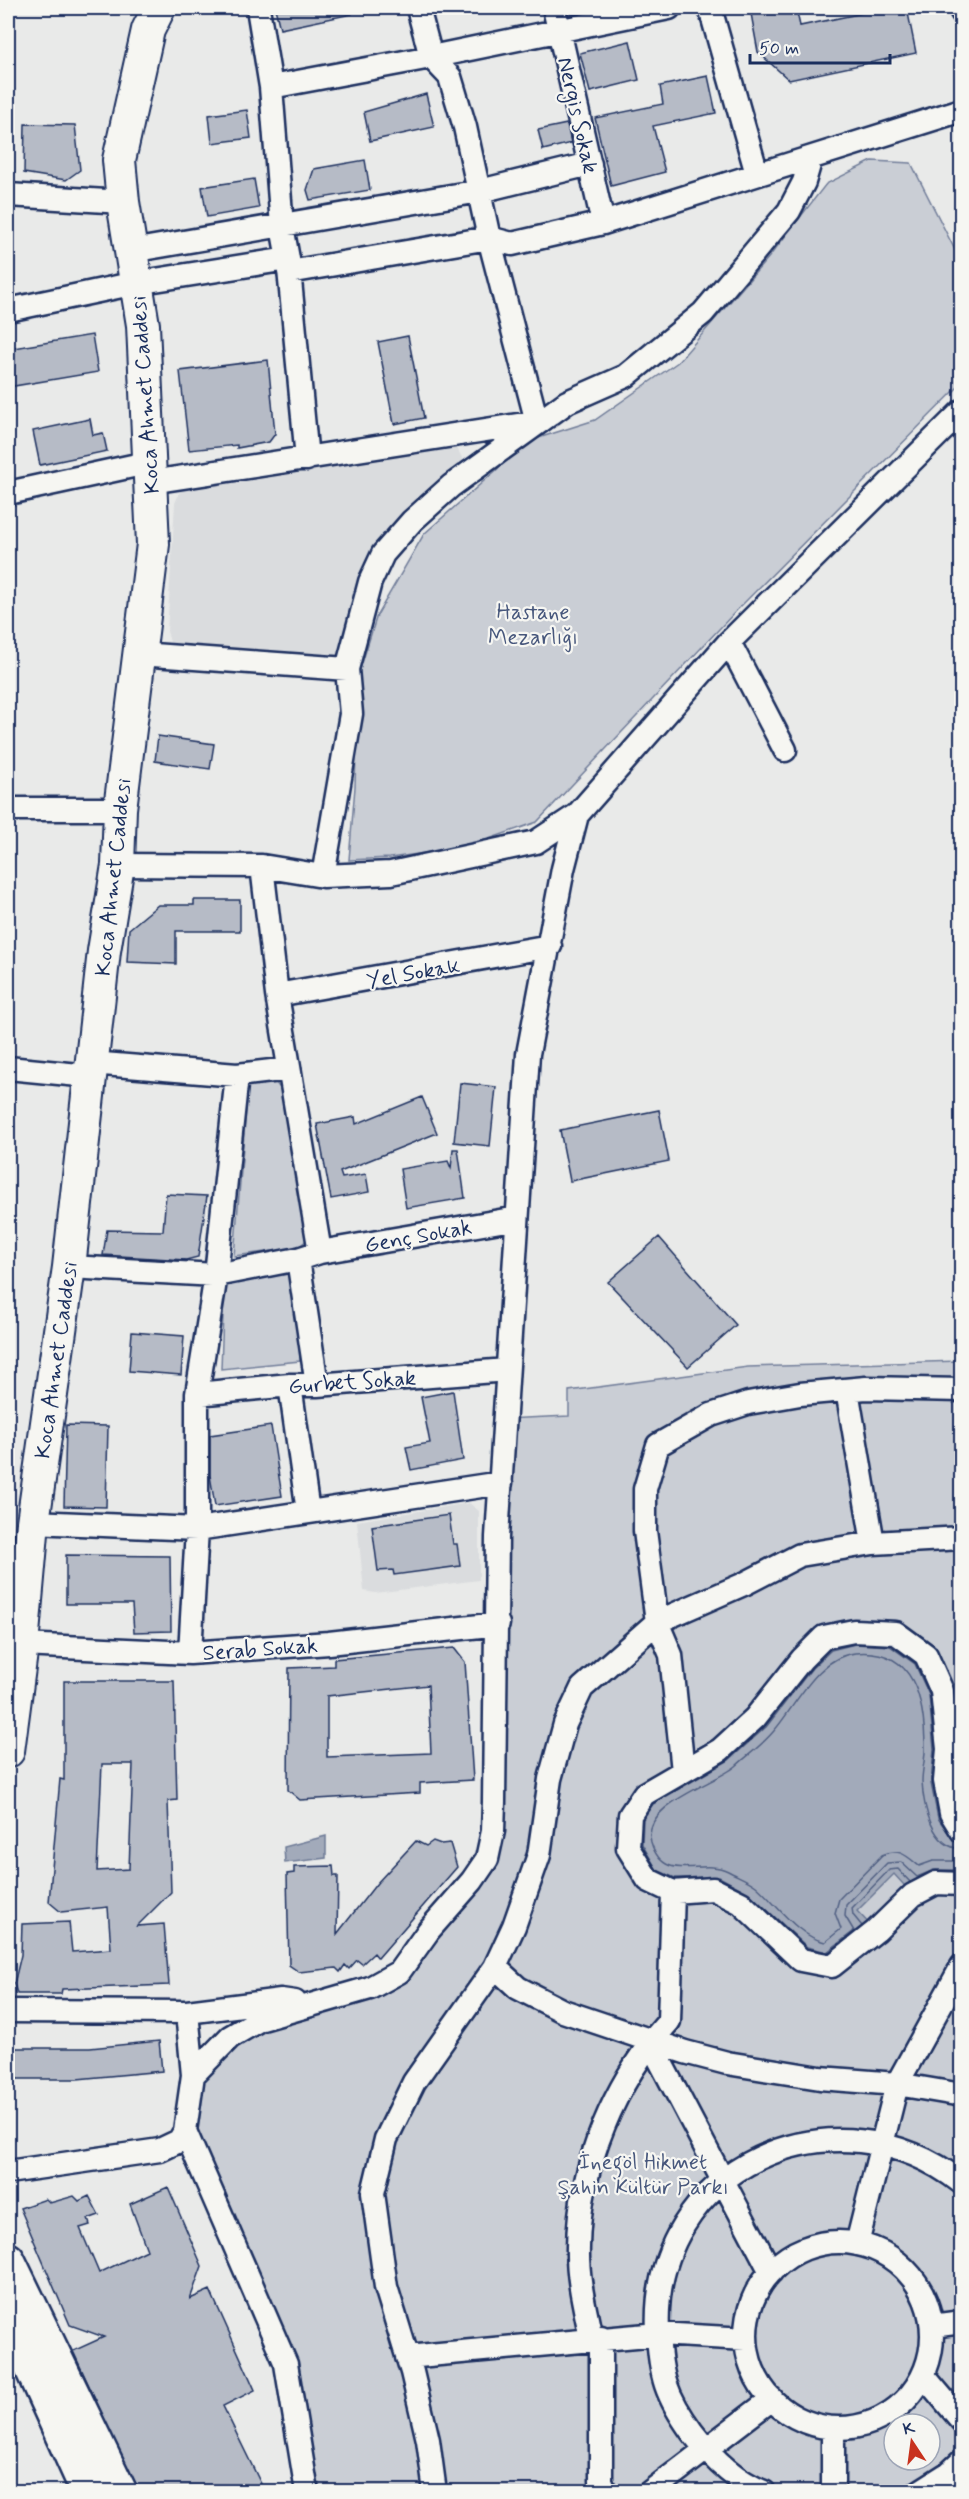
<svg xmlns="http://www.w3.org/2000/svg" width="969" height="2499" font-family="Mynerve,sans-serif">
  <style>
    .built { fill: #dadcde }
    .green { fill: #caced5; stroke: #727e9a; stroke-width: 1.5; fill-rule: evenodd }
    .water { fill: #a2aaba; stroke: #6c7995; stroke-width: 1.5 }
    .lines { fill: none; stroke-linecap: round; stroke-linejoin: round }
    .shore { stroke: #516083; stroke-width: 1.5 }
    .building { fill: #b6bbc6; stroke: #1b2f5e; stroke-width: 1.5; fill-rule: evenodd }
    .street-casing { stroke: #1b2f5e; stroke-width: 27 }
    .secondary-casing { stroke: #1b2f5e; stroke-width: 36 }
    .primary-casing { stroke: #1b2f5e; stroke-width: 38 }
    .street { stroke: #f6f6f2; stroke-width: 22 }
    .secondary { stroke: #f6f6f2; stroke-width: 32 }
    .primary { stroke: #f6f6f2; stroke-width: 33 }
    .labels { text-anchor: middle; stroke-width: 4.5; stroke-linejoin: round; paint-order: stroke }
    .street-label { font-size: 22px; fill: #1b2f5e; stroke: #f6f6f2 }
    .park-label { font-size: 22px; fill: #47577c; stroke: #f6f6f2 }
  </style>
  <rect width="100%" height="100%" fill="#e9eae9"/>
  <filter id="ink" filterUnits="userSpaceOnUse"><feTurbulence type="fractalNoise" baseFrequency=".0167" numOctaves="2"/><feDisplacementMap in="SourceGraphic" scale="12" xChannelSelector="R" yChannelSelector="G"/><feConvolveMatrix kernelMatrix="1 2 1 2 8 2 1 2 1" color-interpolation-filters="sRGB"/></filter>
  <g filter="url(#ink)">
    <path class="built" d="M 457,448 L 465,464 L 361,576 L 337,659 L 171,646 L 167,631 L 175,503 L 182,487 Z
      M 469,1503 L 479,1511 L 479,1580 L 375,1593 L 364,1591 L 357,1521 Z"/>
    <path class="green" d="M 872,161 L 911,163 L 961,262 L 961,384 L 737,610 L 537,822 L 466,847 L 390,858 L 349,860 L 355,787 L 358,676 L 377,615 L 424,534 L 529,441 L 595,420 L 678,362 L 769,257 L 826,184 Z
      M 275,1082 L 284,1093 L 308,1239 L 297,1248 L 234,1256 L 248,1085 Z
      M 289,1271 L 296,1275 L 300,1361 L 221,1369 L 224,1285 L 231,1280 Z
      M 961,1361 L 961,2491 L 307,2491 L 286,2364 L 185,2131 L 193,2075 L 230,2037 L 370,1988 L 487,1859 L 504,1419 L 569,1416 L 569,1391 L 748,1367 ZM 894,2424 L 930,2424 L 930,2460 L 894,2460 Z"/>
    <path class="water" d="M 854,1631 L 926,1655 L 961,1831 L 961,1884 L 913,1895 L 894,1874 L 857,1911 L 876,1931 L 832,1966 L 801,1960 L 741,1903 L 648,1880 L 630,1815 L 720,1750 L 802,1659 Z
      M 326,1836 L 326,1858 L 285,1863 L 284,1847 Z"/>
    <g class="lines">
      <path class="shore" d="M 951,1837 L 938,1818 L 931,1783 L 934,1749 L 929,1695 L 915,1664 L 890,1646 L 855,1644 L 831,1650 L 812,1668 L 766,1727 L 729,1760 L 653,1804 L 643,1819 L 642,1844 L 657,1870 L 675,1878 L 719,1877 L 749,1893 L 807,1947 L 827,1952 L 854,1931 L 845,1916 L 846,1905 L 887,1863 L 901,1862 L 917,1877 L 934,1870 L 962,1870
        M 962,1849 C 932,1848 923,1805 922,1781 C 922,1771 925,1760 925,1750 C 925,1701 915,1647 855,1653 C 817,1657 796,1706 773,1732 C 762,1745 748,1755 736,1766 C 713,1785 641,1804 651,1842 C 664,1886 701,1857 728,1871 C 737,1876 748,1880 756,1886 C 777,1904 797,1936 825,1942 L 841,1929 L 835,1913 L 839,1899 L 882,1855 C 899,1847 907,1856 919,1866 L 933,1861 L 962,1861
        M 862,1926 L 853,1915 L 852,1908 L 889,1870 L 898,1869 L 910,1882"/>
    </g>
    <path class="building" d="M 275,8 L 351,8 L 352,14 L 280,29 Z
      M 750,8 L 796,8 L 800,26 L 887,8 L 907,8 L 916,53 L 789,80 L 758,52 Z
      M 630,41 L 639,80 L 590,92 L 580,53 Z
      M 708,76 L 716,113 L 653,126 L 665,172 L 611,186 L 595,118 L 663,104 L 660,86 Z
      M 426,94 L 434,127 L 370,141 L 364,112 Z
      M 247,110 L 251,138 L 212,143 L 209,115 Z
      M 25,124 L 75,125 L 80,170 L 66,180 L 24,173 Z
      M 567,124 L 571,143 L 543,150 L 538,130 Z
      M 365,160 L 370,190 L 310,200 L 307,190 L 314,169 Z
      M 254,179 L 259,208 L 207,217 L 202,187 Z
      M 92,335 L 98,372 L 8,387 L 8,349 Z
      M 408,336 L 424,418 L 394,424 L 378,342 Z
      M 268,360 L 275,434 L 269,442 L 237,448 L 237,445 L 189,450 L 180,371 Z
      M 90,419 L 93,435 L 103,433 L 107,451 L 40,465 L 33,431 Z
      M 158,736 L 214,744 L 210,769 L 155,761 Z
      M 194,900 L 240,900 L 240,931 L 176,931 L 176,964 L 127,962 L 129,929 L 158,905 L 194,905 Z
      M 460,1083 L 496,1087 L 490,1146 L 454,1142 Z
      M 422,1097 L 437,1133 L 340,1172 L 342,1178 L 366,1174 L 369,1192 L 331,1199 L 317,1124 L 355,1117 L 356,1124 Z
      M 659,1110 L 669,1161 L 570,1181 L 560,1130 Z
      M 453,1149 L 458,1149 L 465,1198 L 406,1208 L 400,1169 L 448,1161 L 451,1168 Z
      M 166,1194 L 207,1196 L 198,1257 L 186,1260 L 103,1255 L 107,1230 L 163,1231 Z
      M 659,1237 L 736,1325 L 688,1367 L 608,1282 Z
      M 132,1332 L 184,1336 L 181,1375 L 129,1371 Z
      M 453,1391 L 463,1460 L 411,1470 L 406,1447 L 430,1443 L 421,1397 Z
      M 66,1425 L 108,1426 L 106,1507 L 64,1506 Z
      M 271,1426 L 282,1496 L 215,1506 L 210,1475 L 210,1435 Z
      M 449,1515 L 453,1544 L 457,1544 L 460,1566 L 394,1575 L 393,1570 L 378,1571 L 372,1526 Z
      M 66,1555 L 170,1556 L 171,1631 L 134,1632 L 132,1604 L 66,1604 Z
      M 454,1648 L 465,1662 L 473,1780 L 420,1783 L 420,1793 L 300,1800 L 288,1790 L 289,1668 L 334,1666 L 334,1659 ZM 428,1685 L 431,1753 L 327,1757 L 327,1696 Z
      M 64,1681 L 174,1681 L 177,1800 L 168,1801 L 171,1892 L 137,1926 L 164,1924 L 169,1985 L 62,1989 L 61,1994 L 17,1994 L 14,1984 L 21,1955 L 22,1924 L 69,1922 L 72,1952 L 111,1949 L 108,1907 L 61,1912 L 49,1902 L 60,1779 L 64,1780 ZM 102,1764 L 133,1764 L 129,1869 L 97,1871 Z
      M 416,1841 L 426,1846 L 433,1841 L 441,1844 L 450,1843 L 457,1867 L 378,1958 L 374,1953 L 362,1964 L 357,1960 L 349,1969 L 345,1965 L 340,1972 L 336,1968 L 299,1972 L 289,1965 L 287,1874 L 294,1873 L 294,1867 L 333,1866 L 334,1876 L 338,1876 L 337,1934 L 377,1883 Z
      M 159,2041 L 162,2071 L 77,2079 L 11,2079 L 11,2048 L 90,2048 Z
      M 168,2187 L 202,2266 L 190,2299 L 210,2290 L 255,2390 L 223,2406 L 265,2492 L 138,2492 L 73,2351 L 104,2337 L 70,2325 L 20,2208 L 46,2199 L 50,2203 L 74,2196 L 79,2201 L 89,2196 L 99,2215 L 88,2219 L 90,2225 L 80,2228 L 99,2273 L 147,2250 L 130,2204 Z"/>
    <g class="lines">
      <g class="street-casing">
        <path id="street" d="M 258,8 L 271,87 L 282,226 L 288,259 L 307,459
          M 554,8 L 603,223
          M 710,8 L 757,174
          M 961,8 L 962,12
          M 271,87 L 431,57 L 669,8
          M 8,195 L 123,202
          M 131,251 L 480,191 L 590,164
          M 289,272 L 489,238 L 512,244 L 603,223 L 962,110
          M 8,310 L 136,283 L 288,259
          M 151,482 L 537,422 L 489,238 L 465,127 L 450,77 L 431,57 L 418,8
          M 8,493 L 151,462
          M 729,642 L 785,750
          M 139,654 L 347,669
          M 8,809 L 120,809
          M 118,865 L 262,866 L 323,876 L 391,873 L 536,842 L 577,815 L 729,642 L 962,411
          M 262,866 L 277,995 L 320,1252
          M 323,876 L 351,714 L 347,669 L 370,582 L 383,554 L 412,521 L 451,486 L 567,402 L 626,376 L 703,313 L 789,211 L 804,182 L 811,158
          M 277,995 L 550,946
          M 91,1063 L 237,1075 L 289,1069
          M 8,1068 L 89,1076
          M 298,1259 L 317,1385
          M 69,1267 L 216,1275 L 298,1259 L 320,1252 L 517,1218
          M 290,1385 L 308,1512
          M 847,1390 L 873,1543
          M 197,1394 L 290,1385 L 317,1385 L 507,1370
          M 33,1522 L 197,1529 L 501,1483
          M 8,1558 L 31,1558
          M 22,1645 L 190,1653 L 329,1643 L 498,1624
          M 190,1653 L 197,1529 L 197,1394 L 216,1275 L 237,1075
          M 683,1771 L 671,1655 L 657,1622 L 645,1531 L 645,1489 L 658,1445 L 711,1415 L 748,1403 L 800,1394 L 866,1388 L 962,1390
          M 962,1831 L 951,1813 L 945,1781 L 948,1749 L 942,1691 L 926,1655 L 896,1633 L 854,1631 L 824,1637 L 802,1659 L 755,1718 L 720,1750 L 644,1794 L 630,1815 L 628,1848 L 648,1880 L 673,1892 L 713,1889 L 741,1903 L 801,1960 L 832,1966 L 876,1931 L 913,1895 L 936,1883 L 962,1884
          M 495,1967 L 518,1988 L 563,2011 L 685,2052 L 727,2063 L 820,2078 L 897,2084 L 962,2095
          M 8,2011 L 187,2012 L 281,2000 L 295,2002
          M 187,2012 L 193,2075
          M 650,2042 L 771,2272
          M 185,2131 L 286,2364 L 307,2492
          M 8,2172 L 160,2150 L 179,2141 L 185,2131 L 193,2075 L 230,2037 L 259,2020 L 370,1988 L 399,1972 L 429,1930 L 472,1881 L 487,1859 L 493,1831 L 494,1802 L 497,1537 L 528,1054 L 563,869 L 577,815
          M746 2335a93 93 0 1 1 186 0a93 93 0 1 1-186 0Z
          M 857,2244 L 897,2084 L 962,1966
          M 932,2326 L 962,2322
          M 601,2337 L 601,2481 L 605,2492
          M 591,2338 C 585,2308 577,2278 578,2247 C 579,2165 615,2081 669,2021 L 673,1892
          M 407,2357 L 658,2334 L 746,2339
          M 923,2375 L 962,2421
          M 833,2428 L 833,2492
          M 435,2492 L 428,2440 L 412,2372 L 386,2287 L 373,2193 L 386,2139 L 414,2082 L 495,1967 L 514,1926 L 539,1855 L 550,1779 L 565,1724 L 582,1688 L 657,1622 L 744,1584 L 800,1555 L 873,1543 L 962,1538
          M 650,2492 L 772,2399
          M 764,2492 C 734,2481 711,2457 692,2432 C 666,2396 660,2376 658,2332 C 649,2166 836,2084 962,2183
          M 919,2492 L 949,2473 L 962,2461"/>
      </g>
      <g class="secondary-casing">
        <path id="secondary" d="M 8,1751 L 22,1645 L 33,1522 L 69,1267 L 104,951 L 118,865 L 120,809 L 153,544 L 143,325 L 123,202 L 119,160 L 148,30 L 159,8"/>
      </g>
      <g class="primary-casing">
        <path id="primary" d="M 8,2260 L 120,2492
          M 8,2316 L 88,2492"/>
      </g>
      <use href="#street" class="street"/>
      <use href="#secondary" class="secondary"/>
      <use href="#primary" class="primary"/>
    </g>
  </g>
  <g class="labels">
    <g class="street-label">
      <text transform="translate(579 115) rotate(77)" y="8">Nergis Sokak</text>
      <text transform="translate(144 395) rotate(-94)" y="8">Koca Ahmet Caddesi</text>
      <text transform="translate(112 877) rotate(-84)" y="8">Koca Ahmet Caddesi</text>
      <text transform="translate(413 972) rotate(-10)" y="8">Yel Sokak</text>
      <text transform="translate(418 1235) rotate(-10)" y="8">Genç Sokak</text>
      <text transform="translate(55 1360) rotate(-82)" y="8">Koca Ahmet Caddesi</text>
      <text transform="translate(352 1381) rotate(-4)" y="8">Gurbet Sokak</text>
      <text transform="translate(260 1648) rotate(-4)" y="8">Serab Sokak</text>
    </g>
    <g class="park-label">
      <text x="533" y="619">Hastane<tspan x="533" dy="25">Mezarlığı</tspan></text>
      <text x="643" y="2169">İnegöl Hikmet<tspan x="643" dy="25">Şahin Kültür Parkı</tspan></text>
    </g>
  </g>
  <rect width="969" height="2499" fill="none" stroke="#f6f6f2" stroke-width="30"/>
  <rect x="15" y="15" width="939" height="2469" fill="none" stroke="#1b2f5e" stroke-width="2" filter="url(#ink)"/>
  <g transform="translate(912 2442) rotate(347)"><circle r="28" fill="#f6f6f2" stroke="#9ea6b7" stroke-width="1.5"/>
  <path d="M0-4.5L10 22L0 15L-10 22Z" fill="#c8321e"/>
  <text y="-9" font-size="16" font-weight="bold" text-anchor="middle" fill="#1b2f5e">K</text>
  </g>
  <path d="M750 54v9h140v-9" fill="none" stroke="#1b2f5e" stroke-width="3"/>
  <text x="759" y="54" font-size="18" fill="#1b2f5e" stroke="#f6f6f2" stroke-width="4.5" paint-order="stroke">50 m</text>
</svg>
